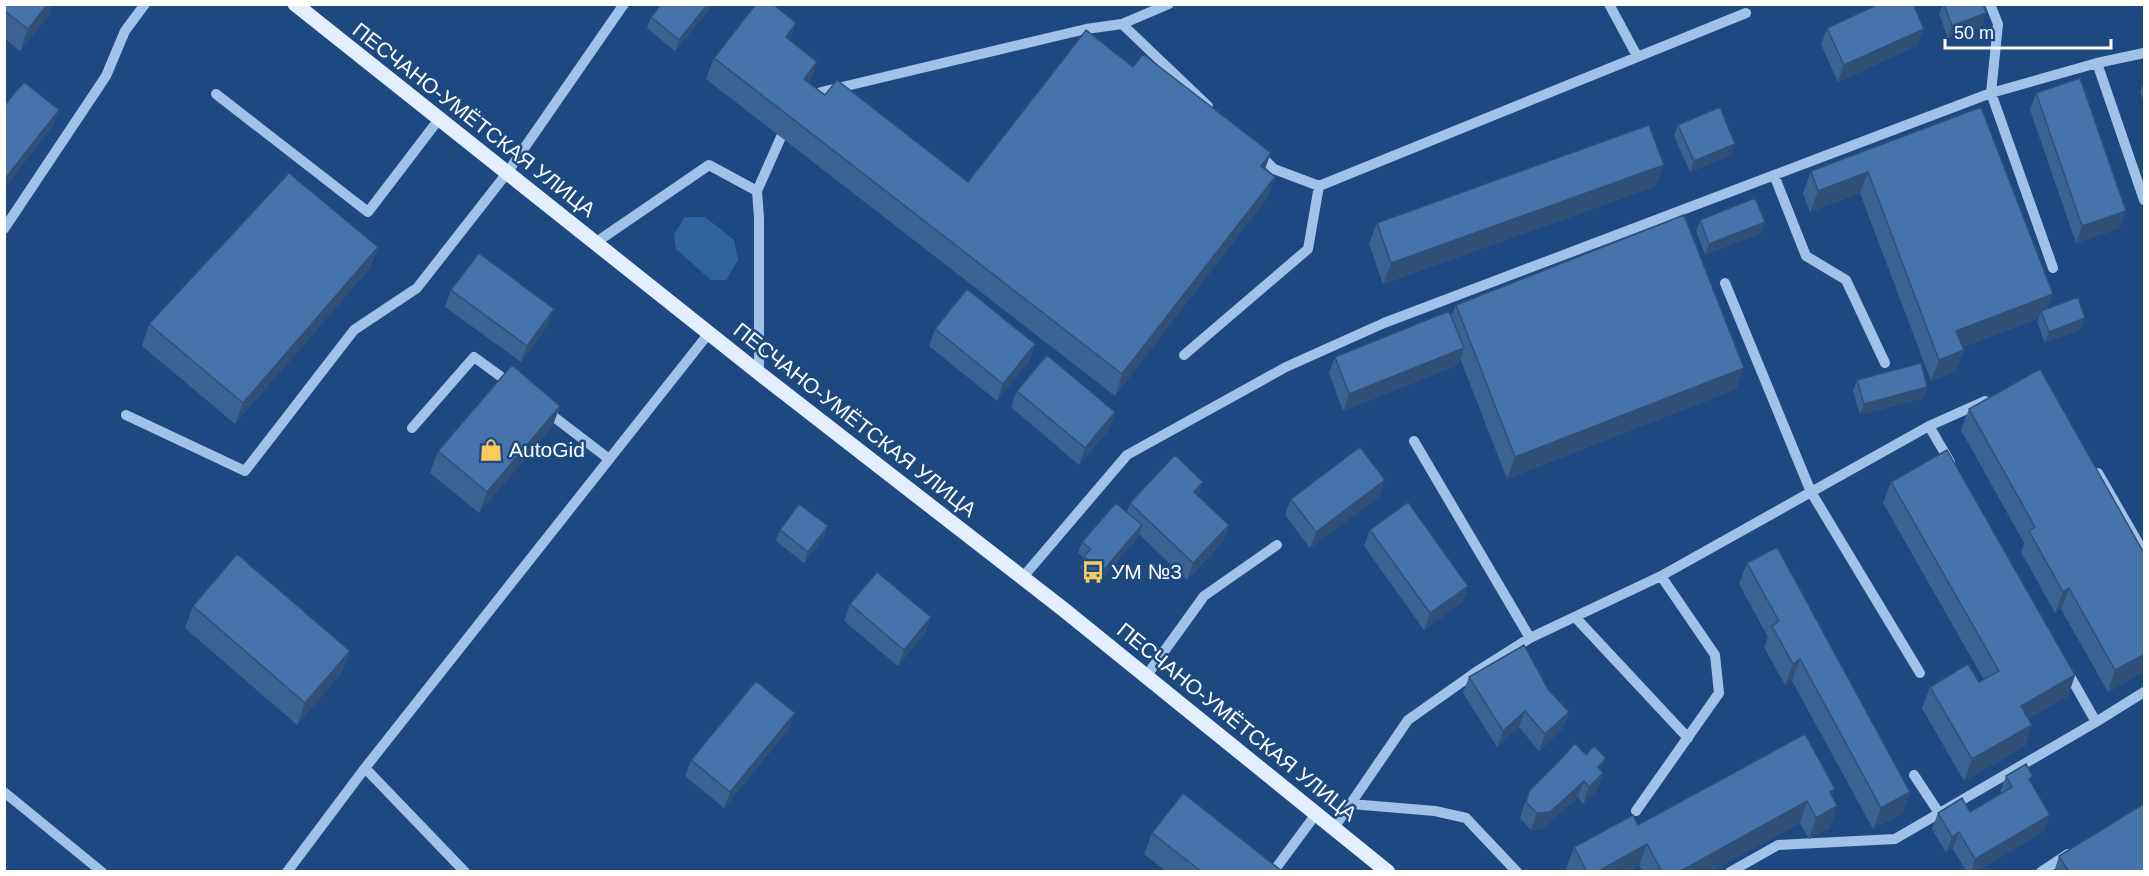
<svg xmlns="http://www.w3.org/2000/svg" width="2149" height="876" font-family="Helvetica,sans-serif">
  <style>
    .green { fill: #30639e }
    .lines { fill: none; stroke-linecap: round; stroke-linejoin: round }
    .minor { stroke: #a0c2e9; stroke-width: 10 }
    .major { stroke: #e3eefe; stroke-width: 15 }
    .wall { fill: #3b6392 }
    .shaded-wall { fill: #305077 }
    .building { fill: #4573aa; stroke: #305077; stroke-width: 1.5 }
    .labels { text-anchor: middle; stroke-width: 5; stroke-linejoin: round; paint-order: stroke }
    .street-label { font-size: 21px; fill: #fff; stroke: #1d4980 }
    .poi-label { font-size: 21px; fill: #fff; stroke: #1d4980; text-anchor: start }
  </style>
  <rect width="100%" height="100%" fill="#1d4980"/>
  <path class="green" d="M 685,217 L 705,217 L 734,240 L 738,260 L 726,280 L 711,280 L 676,249 L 674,234 Z"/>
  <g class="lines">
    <path class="minor" d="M 1609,4 L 1637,56
      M 1990,4 L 1998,24 L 1991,93 L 2053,268
      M 1122,24 L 1169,4
      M 2097,63 L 2144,200
      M 216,94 L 368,212 L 439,119
      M 811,101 L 821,92 L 1086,29 L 1122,24 L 1208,106
      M 1258,153 L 1274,169 L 1319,186 L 1746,13
      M 1774,175 L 1806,256 L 1846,280 L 1885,363
      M 757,191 L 781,137
      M 4,229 L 106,76 L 125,31 L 145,4
      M 595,243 L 709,165 L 757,191 L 759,218 L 759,373
      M 1725,283 L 1811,492 L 1920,673
      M 1184,355 L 1308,249 L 1319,186
      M 545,410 L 609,459
      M 126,415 L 245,471 L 354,330 L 417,288 L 507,173 L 624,4
      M 1929,426 L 1950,462
      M 412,428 L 474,357 L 511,384
      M 1414,441 L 1530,638
      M 2098,473 L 2144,553
      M 1023,577 L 1127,455 L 1286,367 L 1384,323 L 1991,93 L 2097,63 L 2144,53
      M 1575,617 L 1688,738
      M 2066,669 L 2096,722 L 2144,692
      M 1147,675 L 1204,596 L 1277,545
      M 365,768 L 709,333
      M 1914,775 L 1939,813
      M 4,792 L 102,872
      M 1351,804 L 1435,811 L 1466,818 L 1517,872
      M 1636,811 L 1719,693 L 1715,655 L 1661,576
      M 1334,828 L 1408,720 L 1476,672 L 1530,638 L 1661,576 L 1929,426 L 1985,401
      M 287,872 L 365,768 L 465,872
      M 1273,872 L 1316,814
      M 1730,872 L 1778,845 L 1895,839 L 2096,722
      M 2041,872 L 2068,854"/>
    <path class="major" d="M 295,4 L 759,373 L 1063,609 L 1388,872"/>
  </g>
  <path class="wall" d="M 4,4 L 49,15 L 20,51 L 4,38 Z
    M 661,4 L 713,4 L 675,51 L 647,28 L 651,17 Z
    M 1943,4 L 1983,4 L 1986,13 L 1982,25 L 1948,38 L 1939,14 Z
    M 1827,28 L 1918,45 L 1838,82 L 1821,45 Z
    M 790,40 L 809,83 L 825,95 L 968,182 L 1265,169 L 1275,177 L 1267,198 L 1115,396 L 706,79 L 714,58 Z
    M 2145,80 L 2145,105 L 2140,91 Z
    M 2036,93 L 2120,228 L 2076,243 L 2030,110 Z
    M 1981,107 L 2053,294 L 2047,309 L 2081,329 L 2045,343 L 2037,322 L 2039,318 L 1963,347 L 1964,350 L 1956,371 L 1931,381 L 1860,193 L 1810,212 L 1803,193 L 1811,171 Z
    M 1678,125 L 1735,144 L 1731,155 L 1690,172 L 1674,136 Z
    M 1656,186 L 1383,284 L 1369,244 L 1377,223 Z
    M 1700,220 L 1765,222 L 1761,233 L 1705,255 L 1696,231 Z
    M 378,247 L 370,268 L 235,424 L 142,346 L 149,324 Z
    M 451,290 L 548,325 L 521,362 L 445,307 Z
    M 1456,305 L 1736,389 L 1507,479 L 1460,358 L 1458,365 L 1343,411 L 1329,373 L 1335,357 L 1451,316 Z
    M 935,329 L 1035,344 L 1029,361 L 997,401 L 929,346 Z
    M 1857,380 L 1927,387 L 1923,398 L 1860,415 L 1853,391 Z
    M 1017,391 L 1115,412 L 1109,429 L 1079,465 L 1011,407 Z
    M 560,406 L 552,427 L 479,513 L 430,473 L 438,451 Z
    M 1969,409 L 2145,555 L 2145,671 L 2108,692 L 2061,609 L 2055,613 L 2021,552 L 2024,543 L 1961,430 Z
    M 1203,482 L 1198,496 L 1229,525 L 1223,542 L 1187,580 L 1139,534 L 1138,537 L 1098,583 L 1080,568 L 1084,558 L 1078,553 L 1082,542 L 1127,512 L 1130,503 Z
    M 1891,482 L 2075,675 L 2068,696 L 2029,718 L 2032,725 L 2025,746 L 1964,781 L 1922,708 L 1930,687 L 1979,682 L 1984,680 L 1883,503 Z
    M 1379,497 L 1310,548 L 1285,515 L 1291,499 Z
    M 780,530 L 824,537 L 804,563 L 776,541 Z
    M 1370,530 L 1468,586 L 1462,602 L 1424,630 L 1364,546 Z
    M 1747,563 L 1903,813 L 1873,829 L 1792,681 L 1785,685 L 1764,647 L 1768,637 L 1739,584 Z
    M 850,604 L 931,617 L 925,633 L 898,666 L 844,621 Z
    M 193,606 L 350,651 L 342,672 L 297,725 L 185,628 Z
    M 1469,677 L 1548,689 L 1569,712 L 1563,728 L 1539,751 L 1519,727 L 1497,747 L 1463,693 Z
    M 789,729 L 724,808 L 685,776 L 691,760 Z
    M 1586,755 L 1603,773 L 1597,790 L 1583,804 L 1578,797 L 1544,828 L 1531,830 L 1520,818 L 1523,808 L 1529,791 Z
    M 2006,776 L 2031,783 L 2044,831 L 1976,872 L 1967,872 L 1953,849 L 1946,853 L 1932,829 L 1938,813 L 1970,812 L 2000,794 L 2000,793 Z
    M 1832,797 L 1830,828 L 1809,839 L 1800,823 L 1710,872 L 1643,872 L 1639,865 L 1628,872 L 1568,872 L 1566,869 L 1574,847 L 1638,825 Z
    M 1152,833 L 1283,872 L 1167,872 L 1144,854 Z
    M 2059,856 L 2145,872 L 2054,872 Z"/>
  <path class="shaded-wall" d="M 48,4 L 52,4 L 49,15 L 20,51 L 28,29 Z
    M 708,4 L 713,4 L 675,51 L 679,40 Z
    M 1986,13 L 1982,25 L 1948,38 L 1952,26 Z
    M 796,23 L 789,44 L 786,37 Z
    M 1924,29 L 1918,45 L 1838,82 L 1844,65 Z
    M 817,62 L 810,83 L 804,79 Z
    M 59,110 L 53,126 L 4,189 L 4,180 Z
    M 1735,144 L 1731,155 L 1690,172 L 1694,161 Z
    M 1271,153 L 1263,174 L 1261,166 Z
    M 1664,165 L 1656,186 L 1383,284 L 1391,263 Z
    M 1868,172 L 1860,193 L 1810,212 L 1818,191 Z
    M 1275,177 L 1267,198 L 1115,396 L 1122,374 Z
    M 2126,211 L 2120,228 L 2076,243 L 2082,226 Z
    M 1765,222 L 1761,233 L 1705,255 L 1709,244 Z
    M 378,247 L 370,268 L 235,424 L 243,403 Z
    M 2053,294 L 2045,316 L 2041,311 L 2039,318 L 1949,352 L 1956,331 Z
    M 554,309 L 548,325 L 521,362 L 527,346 Z
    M 2085,318 L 2081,329 L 2045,343 L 2049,332 Z
    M 1035,344 L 1029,361 L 997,401 L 1003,384 Z
    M 1464,348 L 1458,365 L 1343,411 L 1349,394 Z
    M 1964,350 L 1956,371 L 1931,381 L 1939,360 Z
    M 1744,368 L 1736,389 L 1507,479 L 1515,457 Z
    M 1927,387 L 1923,398 L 1860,415 L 1864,404 Z
    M 560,406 L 552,427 L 479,513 L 487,492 Z
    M 1115,412 L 1109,429 L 1079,465 L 1085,448 Z
    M 1385,480 L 1379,497 L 1310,548 L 1316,532 Z
    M 1203,482 L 1197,498 L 1194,492 Z
    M 1142,525 L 1138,537 L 1098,583 L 1102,572 Z
    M 1229,525 L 1223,542 L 1187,580 L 1193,563 Z
    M 828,526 L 824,537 L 804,563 L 808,552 Z
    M 1468,586 L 1462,602 L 1424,630 L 1430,613 Z
    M 2069,588 L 2061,609 L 2055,613 L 2063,592 Z
    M 931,617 L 925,633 L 898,666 L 904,650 Z
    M 350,651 L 342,672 L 297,725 L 305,703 Z
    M 2145,654 L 2145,671 L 2108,692 L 2115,670 Z
    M 1800,659 L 1792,681 L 1785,685 L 1793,664 Z
    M 2075,675 L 2068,696 L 2014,727 L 2021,706 Z
    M 1525,711 L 1519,727 L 1497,747 L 1503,731 Z
    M 1569,712 L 1563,728 L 1539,751 L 1545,734 Z
    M 795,713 L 789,729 L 724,808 L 730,792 Z
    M 2032,725 L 2025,746 L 1964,781 L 1972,759 Z
    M 1606,758 L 1600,775 L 1598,767 Z
    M 1603,773 L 1597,790 L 1583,804 L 1589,787 Z
    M 1584,781 L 1578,797 L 1544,828 L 1531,830 L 1537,813 Z
    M 1835,789 L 1827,810 L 1830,792 Z
    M 1910,792 L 1903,813 L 1873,829 L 1881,808 Z
    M 1807,801 L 1800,823 L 1710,872 L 1679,872 Z
    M 1837,806 L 1830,828 L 1809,839 L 1816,818 Z
    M 2050,815 L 2044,831 L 1976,872 L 1971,872 L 1975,859 Z
    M 1959,832 L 1953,849 L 1946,853 L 1952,837 Z
    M 1647,844 L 1639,865 L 1628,872 L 1597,872 Z"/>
  <path class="building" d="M 4,4 L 48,4 L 28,29 L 6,12 L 4,14 Z
    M 661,4 L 708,4 L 679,40 L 651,17 Z
    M 756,4 L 773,4 L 796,23 L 786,37 L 817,62 L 804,79 L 825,95 L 837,80 L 968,182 L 1086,30 L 1133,67 L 1143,54 L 1271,153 L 1261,166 L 1275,177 L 1122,374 L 714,58 Z
    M 1879,4 L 1913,4 L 1924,29 L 1844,65 L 1827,28 Z
    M 1944,4 L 1983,4 L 1986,13 L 1952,26 Z
    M 2080,78 L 2126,211 L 2082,226 L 2036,93 Z
    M 24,82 L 59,110 L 4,180 L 4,106 Z
    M 1720,107 L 1735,144 L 1694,161 L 1678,125 Z
    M 1981,107 L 2053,294 L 1956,331 L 1964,350 L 1939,360 L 1868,172 L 1818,191 L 1811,171 Z
    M 1649,125 L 1664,165 L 1391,263 L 1377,223 Z
    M 289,173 L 378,247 L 243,403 L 149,324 Z
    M 1755,198 L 1765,222 L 1709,244 L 1700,220 Z
    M 1684,215 L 1744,368 L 1515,457 L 1456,305 Z
    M 479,253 L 554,309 L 527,346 L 451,290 Z
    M 967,289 L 1035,344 L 1003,384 L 935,329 Z
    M 2078,297 L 2085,318 L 2049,332 L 2041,311 Z
    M 1449,311 L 1464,348 L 1349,394 L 1335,357 Z
    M 1047,355 L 1115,412 L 1085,448 L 1017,391 Z
    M 1921,363 L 1927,387 L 1864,404 L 1857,380 Z
    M 512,365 L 560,406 L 487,492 L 438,451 Z
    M 2040,369 L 2145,555 L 2145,654 L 2115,670 L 2069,588 L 2063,592 L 2029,531 L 2035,527 L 1969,409 Z
    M 1360,447 L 1385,480 L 1316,532 L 1291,499 Z
    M 1947,450 L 2075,675 L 2021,706 L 2032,725 L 1972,759 L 1930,687 L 1968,664 L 1979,682 L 1999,671 L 1891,482 Z
    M 1175,455 L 1203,482 L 1194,492 L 1229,525 L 1193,563 L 1130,503 Z
    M 1408,502 L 1468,586 L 1430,613 L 1370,530 Z
    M 1116,503 L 1142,525 L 1102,572 L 1084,556 L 1091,549 L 1082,542 Z
    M 799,504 L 828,526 L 808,552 L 780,530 Z
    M 1777,547 L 1910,792 L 1881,808 L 1800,659 L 1793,664 L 1772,626 L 1779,621 L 1747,563 Z
    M 237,554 L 350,651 L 305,703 L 193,606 Z
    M 877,572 L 931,617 L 904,650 L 850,604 Z
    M 1524,645 L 1548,689 L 1569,712 L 1545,734 L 1525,711 L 1503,731 L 1469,677 Z
    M 756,681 L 795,713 L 730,792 L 691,760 Z
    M 1805,734 L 1835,789 L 1830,792 L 1837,806 L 1816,818 L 1807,801 L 1679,872 L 1662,872 L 1647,844 L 1597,872 L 1587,872 L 1574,847 L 1633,815 L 1638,825 Z
    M 1575,743 L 1586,755 L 1594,746 L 1606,758 L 1598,767 L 1603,773 L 1589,787 L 1584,781 L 1550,812 L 1537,813 L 1526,802 L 1529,791 L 1563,757 Z
    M 2026,764 L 2033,776 L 2029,779 L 2050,815 L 1975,859 L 1959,832 L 1952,837 L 1938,813 L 1962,798 L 1970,812 L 2012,787 L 2006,776 Z
    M 1183,793 L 1283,872 L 1202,872 L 1152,833 Z
    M 2145,803 L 2145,872 L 2069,872 L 2059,856 Z"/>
  <defs>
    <g id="shop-bare" transform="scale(1.8)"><path d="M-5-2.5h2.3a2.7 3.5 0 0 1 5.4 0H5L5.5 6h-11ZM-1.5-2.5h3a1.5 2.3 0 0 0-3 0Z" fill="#f9ca5e" stroke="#1d4980" stroke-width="2.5" paint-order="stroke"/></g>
    <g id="bus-bare" transform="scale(1.8)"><path d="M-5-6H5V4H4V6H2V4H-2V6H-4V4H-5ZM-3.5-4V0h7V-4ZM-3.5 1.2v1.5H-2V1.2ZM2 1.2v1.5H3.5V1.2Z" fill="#f9ca5e" stroke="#1d4980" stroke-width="2.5" paint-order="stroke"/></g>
  </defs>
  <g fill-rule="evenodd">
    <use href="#shop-bare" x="491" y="450"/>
    <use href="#bus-bare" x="1093" y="572"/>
  </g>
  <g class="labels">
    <g class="street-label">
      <text transform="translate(474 120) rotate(38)" y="7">ПЕСЧАНО-УМЁТСКАЯ УЛИЦА</text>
      <text transform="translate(855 420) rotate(38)" y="7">ПЕСЧАНО-УМЁТСКАЯ УЛИЦА</text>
      <text transform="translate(1237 722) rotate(39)" y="7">ПЕСЧАНО-УМЁТСКАЯ УЛИЦА</text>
    </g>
    <g class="poi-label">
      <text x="509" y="457">AutoGid</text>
      <text x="1111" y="579">УМ №3</text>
    </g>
  </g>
  <rect width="2149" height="876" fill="none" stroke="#ffffff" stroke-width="12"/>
  <path d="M1945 39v9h166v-9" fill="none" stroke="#ffffff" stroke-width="3"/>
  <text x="1954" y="39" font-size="18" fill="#ffffff" stroke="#1d4980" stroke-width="4.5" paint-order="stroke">50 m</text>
</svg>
